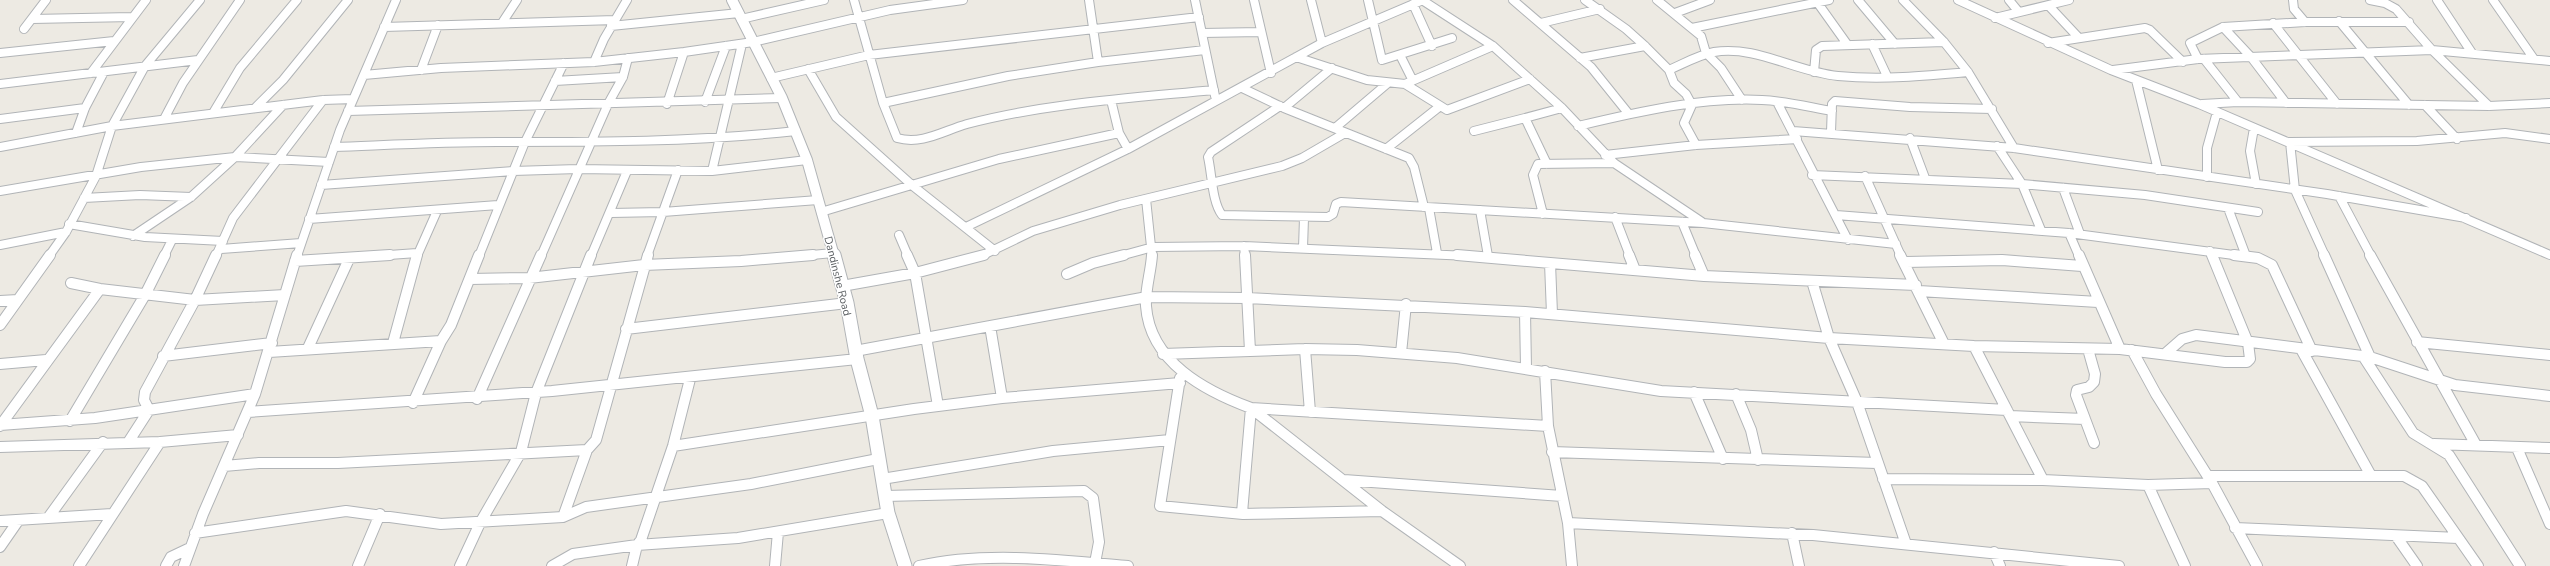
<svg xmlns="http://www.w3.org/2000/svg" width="2550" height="566" font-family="'Nunito Sans',sans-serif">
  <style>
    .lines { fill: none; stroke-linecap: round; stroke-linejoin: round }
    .minor-far1-casing { stroke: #b1b4b7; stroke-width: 10 }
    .minor-casing { stroke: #b1b4b7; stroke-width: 12 }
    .tertiary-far1-casing { stroke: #b1b4b7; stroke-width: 12 }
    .tertiary-casing { stroke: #b1b4b7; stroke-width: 15 }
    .minor-far1 { stroke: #fff; stroke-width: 8 }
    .minor { stroke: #fff; stroke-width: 10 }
    .tertiary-far1 { stroke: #fff; stroke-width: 10 }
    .tertiary { stroke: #fff; stroke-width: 13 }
    .labels { text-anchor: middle; stroke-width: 3; stroke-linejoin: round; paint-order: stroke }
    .street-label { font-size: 11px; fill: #5b5f62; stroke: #fff }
  </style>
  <rect width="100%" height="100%" fill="#edeae3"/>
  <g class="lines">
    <g class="minor-far1-casing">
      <path id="minor-far1" d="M 854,0 L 883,103 L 897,138 C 922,145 943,131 967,124 C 1047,103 1132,98 1214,90
        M 1089,0 L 1098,62
        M 1195,0 L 1215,96
        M 1254,0 L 1271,73
        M 1311,0 L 1322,43
        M 1368,0 L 1382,60 L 1452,38
        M 1422,0 L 1493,46 L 1562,108 L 1614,163 L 1702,222
        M 1513,0 L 1591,67 L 1628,113
        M 1585,0 L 1626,29 L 1645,46 L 1669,70 L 1674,83 L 1686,94 L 1692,105 L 1684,123 L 1696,145
        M 1657,0 L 1701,36 L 1706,53 L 1721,68 L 1742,100
        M 1858,0 L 1895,44
        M 1903,0 L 1944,42 L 1968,72 L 2014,148
        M 1958,0 L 2111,70 L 2199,104 L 2550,255
        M 2009,0 L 2018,11
        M 2293,0 L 2294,9 L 2305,22
        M 2370,0 L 2385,3 L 2396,9 L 2432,50 L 2489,106
        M 2437,0 L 2472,53
        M 2493,0 L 2534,59
        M 1817,2 L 1847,44
        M 1413,4 L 1432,46
        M 2049,6 L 2078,37
        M 1675,13 L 1710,0
        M 1995,18 L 2069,0
        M 32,19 L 132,17
        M 741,19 L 824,0
        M 2339,21 L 2409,105
        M 502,23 L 517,0
        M 1541,23 L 1600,9
        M 2273,23 L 2337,104
        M 611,26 L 739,13
        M 384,27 L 615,20
        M 2223,27 L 2251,57 L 2286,103
        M 1692,28 L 1829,0
        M 24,29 L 46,0
        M 1202,33 L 1261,32
        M 2048,43 L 2145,28 L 2150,30 L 2183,62
        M 1872,44 L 1887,76
        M 0,53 L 114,41
        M 1400,55 L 1412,79
        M 1296,57 L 1367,80 L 1405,84 L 1493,46
        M 1580,58 L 1645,46
        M 2198,59 L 2190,43 L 2223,27 L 2305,22 L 2409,22
        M 2204,59 L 2238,102
        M 594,62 L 604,39 L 627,0
        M 808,69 L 836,117 L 913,186 L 995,251
        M 421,70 L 438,25
        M 1669,70 C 1683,64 1698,55 1714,52 C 1756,45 1796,72 1838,76 C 1881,80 1925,76 1968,72
        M 2113,70 L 2198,59 L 2432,50 L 2550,61
        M 1814,72 L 1816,50 L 1822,46 L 1944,42
        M 91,73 L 146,0
        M 364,75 L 441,68 L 594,62 L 684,52 L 753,42 L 890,10 L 963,0
        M 771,78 L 869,55 L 1199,17
        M 2136,80 L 2158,170
        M 555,81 L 623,77
        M 0,84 L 198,60
        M 1405,84 L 1447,110 L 1530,79
        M 1242,88 L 1284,108 L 1409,158 L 1414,167 L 1424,207
        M 1111,100 L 1119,133 L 1128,149
        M 705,102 L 726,46
        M 1777,102 L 1848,240
        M 883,103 L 1008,76 L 1098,62 L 1205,50
        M 667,104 L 684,52
        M 2202,104 L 2238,102 L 2489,106 L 2550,103
        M 2425,105 L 2457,139
        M 1280,106 L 1211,152 L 1208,157 C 1212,174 1212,202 1222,215 L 1328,217 L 1333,214 L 1336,204 L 1341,202 L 1703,223 L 1896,244
        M 255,108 L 283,80 L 348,0
        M 1284,108 L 1332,68
        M 348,111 L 782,98
        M 213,113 L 240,68 L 297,0
        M 0,119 L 85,108
        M 164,119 L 183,83 L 240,0
        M 1578,126 C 1637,112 1701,97 1762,100 C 1786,101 1809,107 1832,111
        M 1335,128 L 1388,83
        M 2254,128 L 2250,151 L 2256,184
        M 1474,131 L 1525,118
        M 1793,131 L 2014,148 L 2327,194 L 2466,218
        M 1831,132 L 1832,104 L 1835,101 L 1910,107 L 1992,109
        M 76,133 L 85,108 L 104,72
        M 1910,138 L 1925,178
        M 1997,146 L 2022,184 L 2041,230
        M 0,147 L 112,126 L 323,100 L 353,99
        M 334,147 C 388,145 443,142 497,142 C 599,142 695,142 796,131
        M 1386,149 L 1439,107
        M 1605,155 L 1696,145 L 1797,139
        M 1547,164 L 1525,118 L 1562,108
        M 712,171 L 742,44
        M 1812,175 L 2022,184 L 2145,195 L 2258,212
        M 1865,176 L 1901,256
        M 2207,177 L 2207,148 L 2217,112
        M 321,185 L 513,171 L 578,169 L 712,171 L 807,160
        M 2063,188 L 2080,234
        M 0,191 L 141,167 L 235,157 L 329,162
        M 2339,196 L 2371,256
        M 84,198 L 140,195 L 191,197
        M 1146,199 L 1152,256
        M 1429,208 L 1437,253
        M 2228,208 L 2246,256
        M 1480,210 L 1488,256
        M 821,212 L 999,159 L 1119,133
        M 611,213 L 663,212 L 818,200
        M 1543,214 L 1533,175 L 1538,164 L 1614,163
        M 1836,215 L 2069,233 L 2241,256
        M 1615,217 L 1630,256
        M 309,219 L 498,205
        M 1682,222 L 1696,256
        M 69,224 L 145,237 L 223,241
        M 966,227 L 1128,149 L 1322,43 L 1423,0
        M 2069,233 L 2079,256
        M 899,235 L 908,256
        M 133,236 L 191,197 L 235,157 L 283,105
        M 0,245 L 66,232
        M 1244,246 L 1245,256
        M 1303,248 L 1304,218
        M 221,249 L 301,243
        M 2210,251 L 2212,256
        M 49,256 L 66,232 L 96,176 L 112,126 L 145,66 L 200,0
        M 164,256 L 172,240
        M 216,256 L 233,218 L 323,100
        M 297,256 L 340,130 L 396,0
        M 375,256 L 417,253
        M 417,256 L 437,211
        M 479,256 L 525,142 L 564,63
        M 541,256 L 608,104 L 623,77 L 628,58
        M 591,256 L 627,171
        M 647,256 L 678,170
        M 801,256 L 833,253
        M 981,256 L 1033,231 L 1120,205 L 1282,166 L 1302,158 L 1345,133
        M 1120,256 L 1153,247 L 1244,246 L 1469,256
        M 2325,256 L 2295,190 L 2290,142 L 2417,141 L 2505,133 L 2550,139"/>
    </g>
    <g class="minor-casing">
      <path id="minor" d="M 907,255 L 915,273 L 938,406
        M 1152,255 C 1151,272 1145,289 1146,306 C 1150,362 1205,391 1251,408 L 1548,426
        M 1245,255 L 1250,351
        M 1457,255 L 1704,276 L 1916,285
        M 1629,255 L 1635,270
        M 1695,255 L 1704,276
        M 1900,255 L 1944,344
        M 2079,255 L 2120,349
        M 2234,255 L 2258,258 L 2272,265 L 2312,351
        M 2324,255 L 2370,357
        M 2370,255 L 2476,445
        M 295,261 L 390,255
        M 1906,262 L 2002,260 L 2082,266
        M 1550,263 L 1552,314
        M 1067,274 L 1093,263 L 1124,255
        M 470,279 L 529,278 L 644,265 L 741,261 L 813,255
        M 1812,281 L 1829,338 L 1857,402 L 1906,544
        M 71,283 L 100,289 L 195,300 L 285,295
        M 842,286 L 915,273 L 984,255
        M 1919,291 L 2098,302
        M 0,301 L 18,300
        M 1525,312 L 1526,368
        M 0,325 L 50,255
        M 990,326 L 1002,398
        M 626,329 L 847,303
        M 2417,342 L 2550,355
        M 393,343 L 417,255
        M 1974,346 L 2043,480
        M 308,348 L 349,259
        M 1305,349 L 1310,412
        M 2088,349 L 2095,374 L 2094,382 L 2089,387 L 2077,390 L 2076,395 L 2094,443
        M 2301,349 L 2370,474
        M 2132,350 L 2156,394 L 2212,483 L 2257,566
        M 855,351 L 1147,297 L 1247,298 L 1525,312 L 1829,338 L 1974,346 L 2120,349 L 2225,362 L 2247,362 L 2250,359 L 2248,343 L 2212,255
        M 269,352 L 441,341
        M 1401,353 L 1406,304
        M 2166,353 L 2182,339 L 2196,335 L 2370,357 L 2455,385 L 2550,396
        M 1163,354 L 1305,349 L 1357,350 L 1457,358 L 1661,391 L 2007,410
        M 163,356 L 272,343
        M 2363,356 L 2413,433 L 2449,455 L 2520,566
        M 0,364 L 46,360
        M 1545,371 L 1548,426 L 1568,523 L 1572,566
        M 1180,378 L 1160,506 L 1243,514 L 1382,511
        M 1694,392 L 1723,459
        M 1736,394 L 1751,430 L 1758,460
        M 477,399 L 541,255
        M 413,403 L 441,341 L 451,325 L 479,255
        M 1251,408 L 1382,511 L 1460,566
        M 248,412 L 552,391 L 857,359
        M 2010,416 L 2085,419
        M 70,421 L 145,295 L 165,255
        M 0,425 L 95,418 L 255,394
        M 0,426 L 100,289
        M 129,441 L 149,410 L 144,400 L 145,392 L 195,300 L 216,255
        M 2434,444 L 2550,448
        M 673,446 L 914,409 L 1002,398 L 1180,383
        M 0,447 L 160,442 L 238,435
        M 2517,448 L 2550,524
        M 1552,452 L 1877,463
        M 224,466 L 259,463 L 338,463 L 587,450
        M 2208,476 L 2404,476 L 2422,486 L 2478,566
        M 882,479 L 1053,451 L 1170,440
        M 1883,479 L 2043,480 L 2148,485 L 2212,483
        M 1344,480 L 1562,496
        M 2148,485 L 2185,566
        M 885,496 L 1084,491 L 1093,498 L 1099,542 L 1095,563
        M 1242,513 L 1251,408
        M 563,517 L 587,450 L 596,440 L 648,255
        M 48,518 L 103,442
        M 0,521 L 112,514
        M 1568,523 L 1813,535 L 2119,566
        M 2235,528 L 2458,538
        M 195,533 L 346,511 L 441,524 L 563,517 L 586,507 L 751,484 L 878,459
        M 1792,533 L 1799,566
        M 2396,536 L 2417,566
        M 0,547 L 18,521
        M 1994,552 L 2000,566
        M 79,566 L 160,442
        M 166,566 L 171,557 L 190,548
        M 184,566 L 203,514 L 255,394 L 297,255
        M 358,566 L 380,514
        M 460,566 L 480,523 L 521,452 L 536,393 L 591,255
        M 552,566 L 573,554 L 637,545 L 738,538 L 888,513
        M 632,566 L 637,545 L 641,540 L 673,446 L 690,379
        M 775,566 L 778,532
        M 919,566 C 985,551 1061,560 1128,566"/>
    </g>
    <g class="tertiary-far1-casing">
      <path id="tertiary-far1" d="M 732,0 L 782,98 L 807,160 L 834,256"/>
    </g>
    <g class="tertiary-casing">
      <path id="tertiary" d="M 834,255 L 847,303 L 857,359 L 872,416 L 888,513 L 905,566"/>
    </g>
    <use href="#minor-far1" class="minor-far1"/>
    <use href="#minor" class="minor"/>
    <use href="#tertiary-far1" class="tertiary-far1"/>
    <use href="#tertiary" class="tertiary"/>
  </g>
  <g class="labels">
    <g class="street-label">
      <text transform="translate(838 276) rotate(76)" y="4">Dandinshe Road</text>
    </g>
  </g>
</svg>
